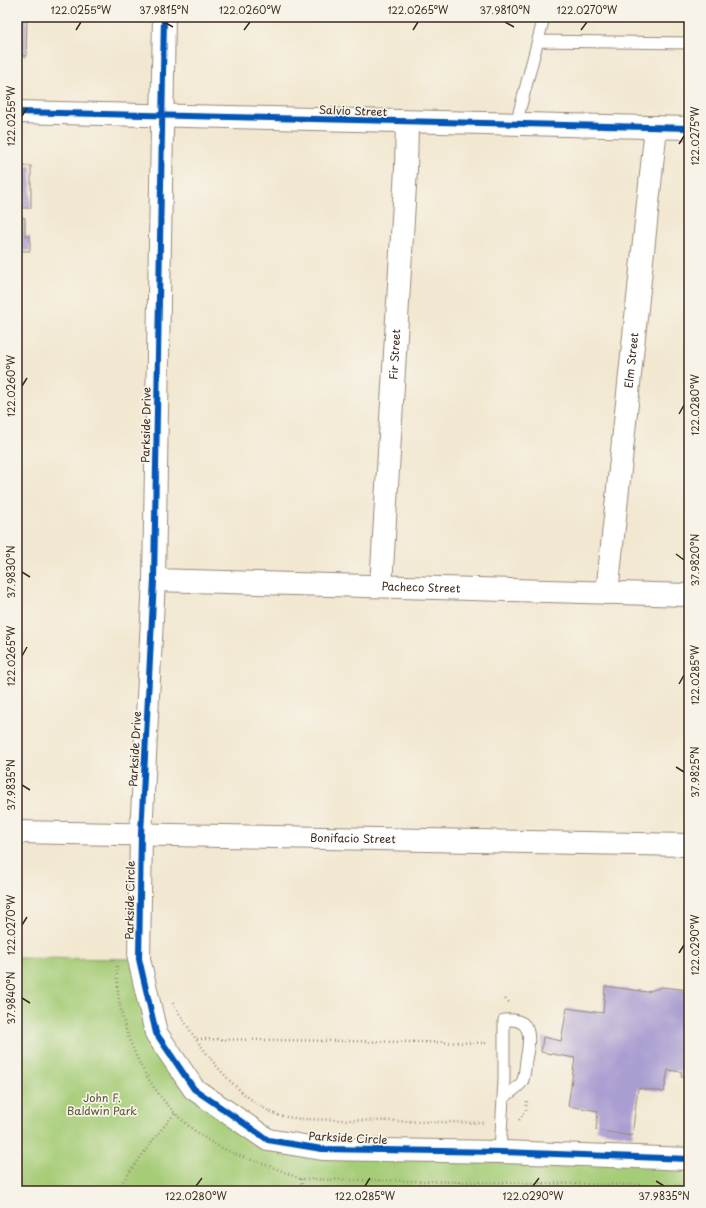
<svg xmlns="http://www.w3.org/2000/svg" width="706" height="1208" font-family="'Playpen Sans',sans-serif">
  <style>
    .green { fill: #a5cc77; stroke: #707b4a }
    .building { fill: #aa9ed1 }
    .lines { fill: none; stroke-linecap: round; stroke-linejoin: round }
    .service-casing { stroke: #968978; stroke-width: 13 }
    .minor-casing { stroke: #968978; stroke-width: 24 }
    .tertiary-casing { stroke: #968978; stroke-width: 24 }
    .path { stroke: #968978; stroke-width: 2.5; stroke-dasharray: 1 3; stroke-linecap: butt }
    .service { stroke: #fff; stroke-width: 11 }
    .minor { stroke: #fff; stroke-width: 22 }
    .tertiary { stroke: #fff; stroke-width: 22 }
    .cycleway-casing { stroke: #f7f3e8; stroke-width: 8 }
    .cycleway { stroke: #0057b8; stroke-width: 6 }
    .ticks { fill: none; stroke: #3b2a1e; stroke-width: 1.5 }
    .labels { text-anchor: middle; stroke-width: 3.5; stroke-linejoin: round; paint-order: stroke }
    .street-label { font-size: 11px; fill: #3b2a1e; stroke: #f7f3e8 }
    .park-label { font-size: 11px; fill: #565234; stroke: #f7f3e8 }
    .neatline { fill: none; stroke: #3b2a1e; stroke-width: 1.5 }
    .ticks-label { font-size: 10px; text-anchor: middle; fill: #3b2a1e }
  </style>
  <rect width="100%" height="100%" fill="#f7f3e8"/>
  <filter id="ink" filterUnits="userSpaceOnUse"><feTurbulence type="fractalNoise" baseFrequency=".025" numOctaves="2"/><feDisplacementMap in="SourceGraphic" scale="8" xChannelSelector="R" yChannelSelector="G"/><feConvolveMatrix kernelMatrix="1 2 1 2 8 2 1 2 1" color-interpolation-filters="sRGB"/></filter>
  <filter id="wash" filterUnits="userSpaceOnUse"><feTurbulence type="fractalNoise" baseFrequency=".012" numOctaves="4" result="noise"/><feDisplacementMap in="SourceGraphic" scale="16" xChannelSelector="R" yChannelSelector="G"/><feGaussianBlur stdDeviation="0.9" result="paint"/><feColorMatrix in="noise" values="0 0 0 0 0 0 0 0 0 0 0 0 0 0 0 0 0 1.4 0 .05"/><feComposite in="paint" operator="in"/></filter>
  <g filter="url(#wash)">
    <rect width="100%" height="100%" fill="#f2e8d1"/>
    <path class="green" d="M 17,958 L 139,959 L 156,1033 L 194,1089 L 268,1140 L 689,1159 L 689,1191 L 17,1191 Z"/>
    <g id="blocks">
      <path class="building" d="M 17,17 L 27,17 L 26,56 L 17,56 Z
        M 17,166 L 31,166 L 31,208 L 17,208 Z
        M 17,217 L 25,218 L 25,236 L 30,236 L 30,251 L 17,251 Z
        M 605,986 L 647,992 L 662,987 L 689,990 L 689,1079 L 681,1077 L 682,1072 L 668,1070 L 664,1092 L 638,1088 L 632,1136 L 596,1130 L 598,1111 L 568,1106 L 575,1058 L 541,1052 L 543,1037 L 561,1041 L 567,1008 L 603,1013 Z"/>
    </g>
  </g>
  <g filter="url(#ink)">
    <use href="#blocks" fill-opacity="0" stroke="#968978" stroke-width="1"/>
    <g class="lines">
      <g class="service-casing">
        <path id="service" d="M 538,41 L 689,43
          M 516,124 L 544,17
          M 500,1152 L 504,1079 L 504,1020 C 534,1017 530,1039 526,1060 C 525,1066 525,1077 522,1082 C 518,1088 509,1093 503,1098"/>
      </g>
      <g class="minor-casing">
        <g id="minor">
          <path d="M 164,17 L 154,580 L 141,834 L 139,959 L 156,1033 L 194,1089 L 268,1140 L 322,1149 L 500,1152 L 689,1159"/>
          <path id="s1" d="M 154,580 L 689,595"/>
          <path id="s2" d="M 381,586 L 406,169 L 407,122"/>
          <path id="s3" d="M 607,593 L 656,127"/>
          <path id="s4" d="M 17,832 L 689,845"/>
        </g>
      </g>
      <g class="tertiary-casing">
        <path id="tertiary" d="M 17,112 L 689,128"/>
      </g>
      <path class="path" d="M 117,966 C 115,1035 153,1108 213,1143 C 229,1153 246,1158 264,1164 C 276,1168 288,1174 301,1179 L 689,1186
        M 505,999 L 510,1003
        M 173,1003 C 196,1042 231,1093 273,1113 C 280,1117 291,1117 300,1119 L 485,1123
        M 197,1039 L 488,1043
        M 519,1120 L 526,1110 L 527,1101
        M 685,1127 L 689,1100
        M 301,1179 L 302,1191
        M 116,1191 L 153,1140 L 175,1113
        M 459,1191 L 459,1182
        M 580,1191 L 581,1184"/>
      <use href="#service" class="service"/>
      <use href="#minor" class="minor"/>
      <use href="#tertiary" class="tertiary"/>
      <g class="cycleway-casing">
        <path id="cycleway" d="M 164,17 L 154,580 L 141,834 L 139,959 L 156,1033 L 194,1089 L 268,1140 L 322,1149 L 500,1152 L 689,1159
          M 17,112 L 689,128"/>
      </g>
      <use href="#cycleway" class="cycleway"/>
    </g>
  </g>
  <path class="ticks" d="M 164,22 L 173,27M 505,22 L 514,27M 76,30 L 81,22M 244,30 L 250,22M 413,30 L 418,22M 581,30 L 587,22M 22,116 L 27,108M 679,144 L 684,136M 22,386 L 27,378M 679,414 L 684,405M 676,554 L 684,560M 22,572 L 30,577M 22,656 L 27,647M 679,684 L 684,675M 676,767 L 684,772M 22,785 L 30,790M 22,925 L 27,917M 679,953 L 684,945M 22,998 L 30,1003M 656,1181 L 664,1186M 196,1186 L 202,1178M 365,1186 L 370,1178M 533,1186 L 539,1178"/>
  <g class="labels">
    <g class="street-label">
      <text transform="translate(353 111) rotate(2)" y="4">Salvio Street</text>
      <text dy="4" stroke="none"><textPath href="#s2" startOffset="232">Fir Street</textPath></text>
      <text dy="4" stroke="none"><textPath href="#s3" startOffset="234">Elm Street</textPath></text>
      <text transform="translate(146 425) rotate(-89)" y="4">Parkside Drive</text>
      <text dy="4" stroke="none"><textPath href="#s1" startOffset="267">Pacheco Street</textPath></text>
      <text transform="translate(135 749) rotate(-87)" y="4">Parkside Drive</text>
      <text dy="4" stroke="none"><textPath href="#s4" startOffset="336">Bonifacio Street</textPath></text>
      <text transform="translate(130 900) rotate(-89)" y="4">Parkside Circle</text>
      <text transform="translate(348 1138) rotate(3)" y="4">Parkside Circle</text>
    </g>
    <g class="park-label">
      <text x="102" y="1102">John F.<tspan x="102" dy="13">Baldwin Park</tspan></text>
    </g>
  </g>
  <rect width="706" height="1208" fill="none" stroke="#f7f3e8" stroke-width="44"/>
  <rect x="22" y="22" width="662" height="1164" class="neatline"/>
  <g class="ticks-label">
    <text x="81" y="14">122.0255°W</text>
    <text x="164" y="14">37.9815°N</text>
    <text x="250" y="14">122.0260°W</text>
    <text x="418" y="14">122.0265°W</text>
    <text x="505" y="14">37.9810°N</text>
    <text x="587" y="14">122.0270°W</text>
    <text transform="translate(11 116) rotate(-90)" y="4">122.0255°W</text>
    <text transform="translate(695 136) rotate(-90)" y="4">122.0275°W</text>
    <text transform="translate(11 386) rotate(-90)" y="4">122.0260°W</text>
    <text transform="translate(695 405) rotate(-90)" y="4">122.0280°W</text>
    <text transform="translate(695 560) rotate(-90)" y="4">37.9820°N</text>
    <text transform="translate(11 572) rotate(-90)" y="4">37.9830°N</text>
    <text transform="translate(11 656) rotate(-90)" y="4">122.0265°W</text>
    <text transform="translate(695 675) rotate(-90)" y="4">122.0285°W</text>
    <text transform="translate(695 772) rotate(-90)" y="4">37.9825°N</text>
    <text transform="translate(11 785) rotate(-90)" y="4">37.9835°N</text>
    <text transform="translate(11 925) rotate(-90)" y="4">122.0270°W</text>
    <text transform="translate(695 945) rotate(-90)" y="4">122.0290°W</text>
    <text transform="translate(11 998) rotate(-90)" y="4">37.9840°N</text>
    <text x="196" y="1200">122.0280°W</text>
    <text x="365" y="1200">122.0285°W</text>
    <text x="533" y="1200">122.0290°W</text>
    <text x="664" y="1200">37.9835°N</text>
  </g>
</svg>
